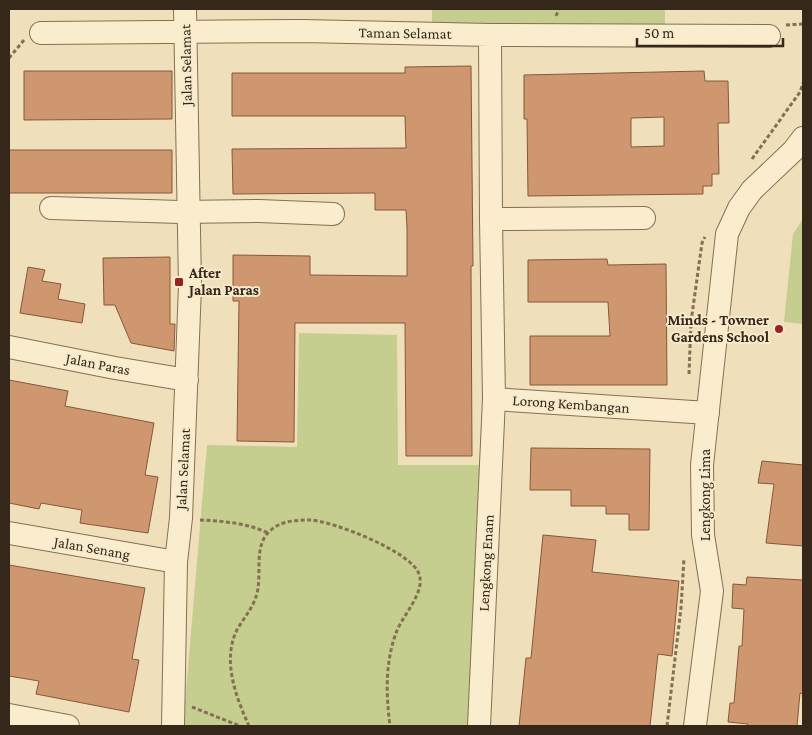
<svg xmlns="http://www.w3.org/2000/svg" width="812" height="735" font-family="'Crimson Pro',serif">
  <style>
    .green { fill: #c5cd8f }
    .building { fill: #cf976f; stroke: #86583a; fill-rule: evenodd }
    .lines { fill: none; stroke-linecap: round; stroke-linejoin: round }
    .street-casing { stroke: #866f54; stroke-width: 24 }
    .path { stroke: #866f54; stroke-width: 3; stroke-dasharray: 4 2.5; stroke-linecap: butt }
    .street { stroke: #faedce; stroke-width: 22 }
    .poi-dot { fill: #972223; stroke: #f6eaca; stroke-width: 2 }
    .labels { text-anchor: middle; stroke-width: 4; stroke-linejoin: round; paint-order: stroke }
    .street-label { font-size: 15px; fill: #35271a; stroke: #f6eaca }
    .poi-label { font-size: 15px; font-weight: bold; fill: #35271a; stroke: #f6eaca; text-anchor: start }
  </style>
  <rect width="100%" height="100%" fill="#efdfbb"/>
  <path class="green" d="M 432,9 L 665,9 L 665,29 L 432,29 Z
    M 803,219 L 803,324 L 784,322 L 793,234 Z
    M 299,333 L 397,335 L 398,465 L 489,465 L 476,726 L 183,726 L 207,445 L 297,447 Z"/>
  <path class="building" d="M 471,66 L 473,266 L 471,266 L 472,456 L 406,456 L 405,323 L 295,323 L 294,442 L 237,441 L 239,301 L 233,301 L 233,255 L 310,256 L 310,275 L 407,276 L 407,227 L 406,210 L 375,210 L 375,193 L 233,194 L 232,149 L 406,148 L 405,116 L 232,116 L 232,73 L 405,73 L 405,67 Z
    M 24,71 L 172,71 L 172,119 L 24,120 Z
    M 704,71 L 705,81 L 728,81 L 729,123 L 718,123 L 719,174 L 712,174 L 712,186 L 703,186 L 703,194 L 528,196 L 527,119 L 524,119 L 524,75 ZM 664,117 L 664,146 L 631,147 L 631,118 Z
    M 9,150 L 172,150 L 172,193 L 9,193 Z
    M 170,257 L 170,324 L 175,324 L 174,351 L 131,343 L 115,305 L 104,305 L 103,258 Z
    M 607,259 L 608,265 L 666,264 L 667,385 L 530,385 L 530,336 L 610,336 L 608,302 L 528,302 L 528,260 Z
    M 28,267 L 45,270 L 42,281 L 61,284 L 58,299 L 85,304 L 82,323 L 20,313 Z
    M 9,380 L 68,391 L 65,406 L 154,423 L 145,475 L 158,477 L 148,533 L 80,523 L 82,510 L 41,503 L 39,509 L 9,503 Z
    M 531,448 L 650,449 L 649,530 L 629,530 L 629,514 L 606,514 L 606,506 L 571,506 L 571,490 L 530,490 Z
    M 762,461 L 803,465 L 803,546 L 766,543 L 774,484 L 758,483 Z
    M 543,535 L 596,540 L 592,572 L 679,581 L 672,656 L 658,654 L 650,726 L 519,726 L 526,658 L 531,658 Z
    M 9,565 L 145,588 L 132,659 L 139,660 L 129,712 L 36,694 L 39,681 L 9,676 Z
    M 747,577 L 803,580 L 803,694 L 800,693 L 797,726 L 747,726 L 748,724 L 728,722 L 730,703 L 734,703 L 739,646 L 742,646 L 744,609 L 732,608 L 733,584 L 746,585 Z"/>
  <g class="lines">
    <g class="street-casing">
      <path id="street" d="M 41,33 L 302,31 L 490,35 L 769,36
        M 51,208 L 180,212 L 259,211 L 333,214
        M 491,219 L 644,218
        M 9,347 L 115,368 L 187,380
        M 494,399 L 708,413
        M 9,533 L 176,562
        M 9,715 L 68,726
        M 173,726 L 176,562 L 181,518 L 190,286 L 185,9
        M 479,726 L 494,399 L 491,219 L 490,35
        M 695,726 L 712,591 L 703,535 L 702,465 L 727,234 L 739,208 L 752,190 L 793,151 L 803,138"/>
    </g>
    <path class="path" d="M 556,16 L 559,9
      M 786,25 L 803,24
      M 9,58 L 24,40
      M 752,159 L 800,92 L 803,83
      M 689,374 L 691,322 L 702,243 L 705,237
      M 200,520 C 223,521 247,523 268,533
      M 192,707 L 240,726
      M 249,726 C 236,697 221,659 238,628 C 246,615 256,604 258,588 C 261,569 254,544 271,530 C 281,521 296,520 310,520 C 333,521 412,552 419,574 C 426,592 402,616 396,633 C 385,663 386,695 390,726
      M 667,726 L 681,608 L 684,558"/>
    <use href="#street" class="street"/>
  </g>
  <g class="poi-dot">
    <rect x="174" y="277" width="10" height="10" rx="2.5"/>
    <circle cx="779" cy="329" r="5"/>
  </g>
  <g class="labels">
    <g class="street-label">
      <text transform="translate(405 33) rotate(1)" y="5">Taman Selamat</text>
      <text transform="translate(186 65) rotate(-91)" y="5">Jalan Selamat</text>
      <text transform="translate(98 364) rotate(11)" y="5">Jalan Paras</text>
      <text transform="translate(571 404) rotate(4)" y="5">Lorong Kembangan</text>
      <text transform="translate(183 469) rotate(-87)" y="5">Jalan Selamat</text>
      <text transform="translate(705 495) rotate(-90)" y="5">Lengkong Lima</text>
      <text transform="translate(92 548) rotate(10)" y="5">Jalan Senang</text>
      <text transform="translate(486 563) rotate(-87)" y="5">Lengkong Enam</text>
    </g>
    <g class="poi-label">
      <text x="189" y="278">After<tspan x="189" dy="17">Jalan Paras</tspan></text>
      <text x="769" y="325" text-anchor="end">Minds - Towner<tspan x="769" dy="17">Gardens School</tspan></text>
    </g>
  </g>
  <rect width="812" height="735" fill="none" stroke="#35271a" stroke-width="20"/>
  <path d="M637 38v8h146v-8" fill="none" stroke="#35271a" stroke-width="2.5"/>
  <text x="644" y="38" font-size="15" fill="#35271a" stroke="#f6eaca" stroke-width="4" paint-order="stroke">50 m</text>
</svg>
